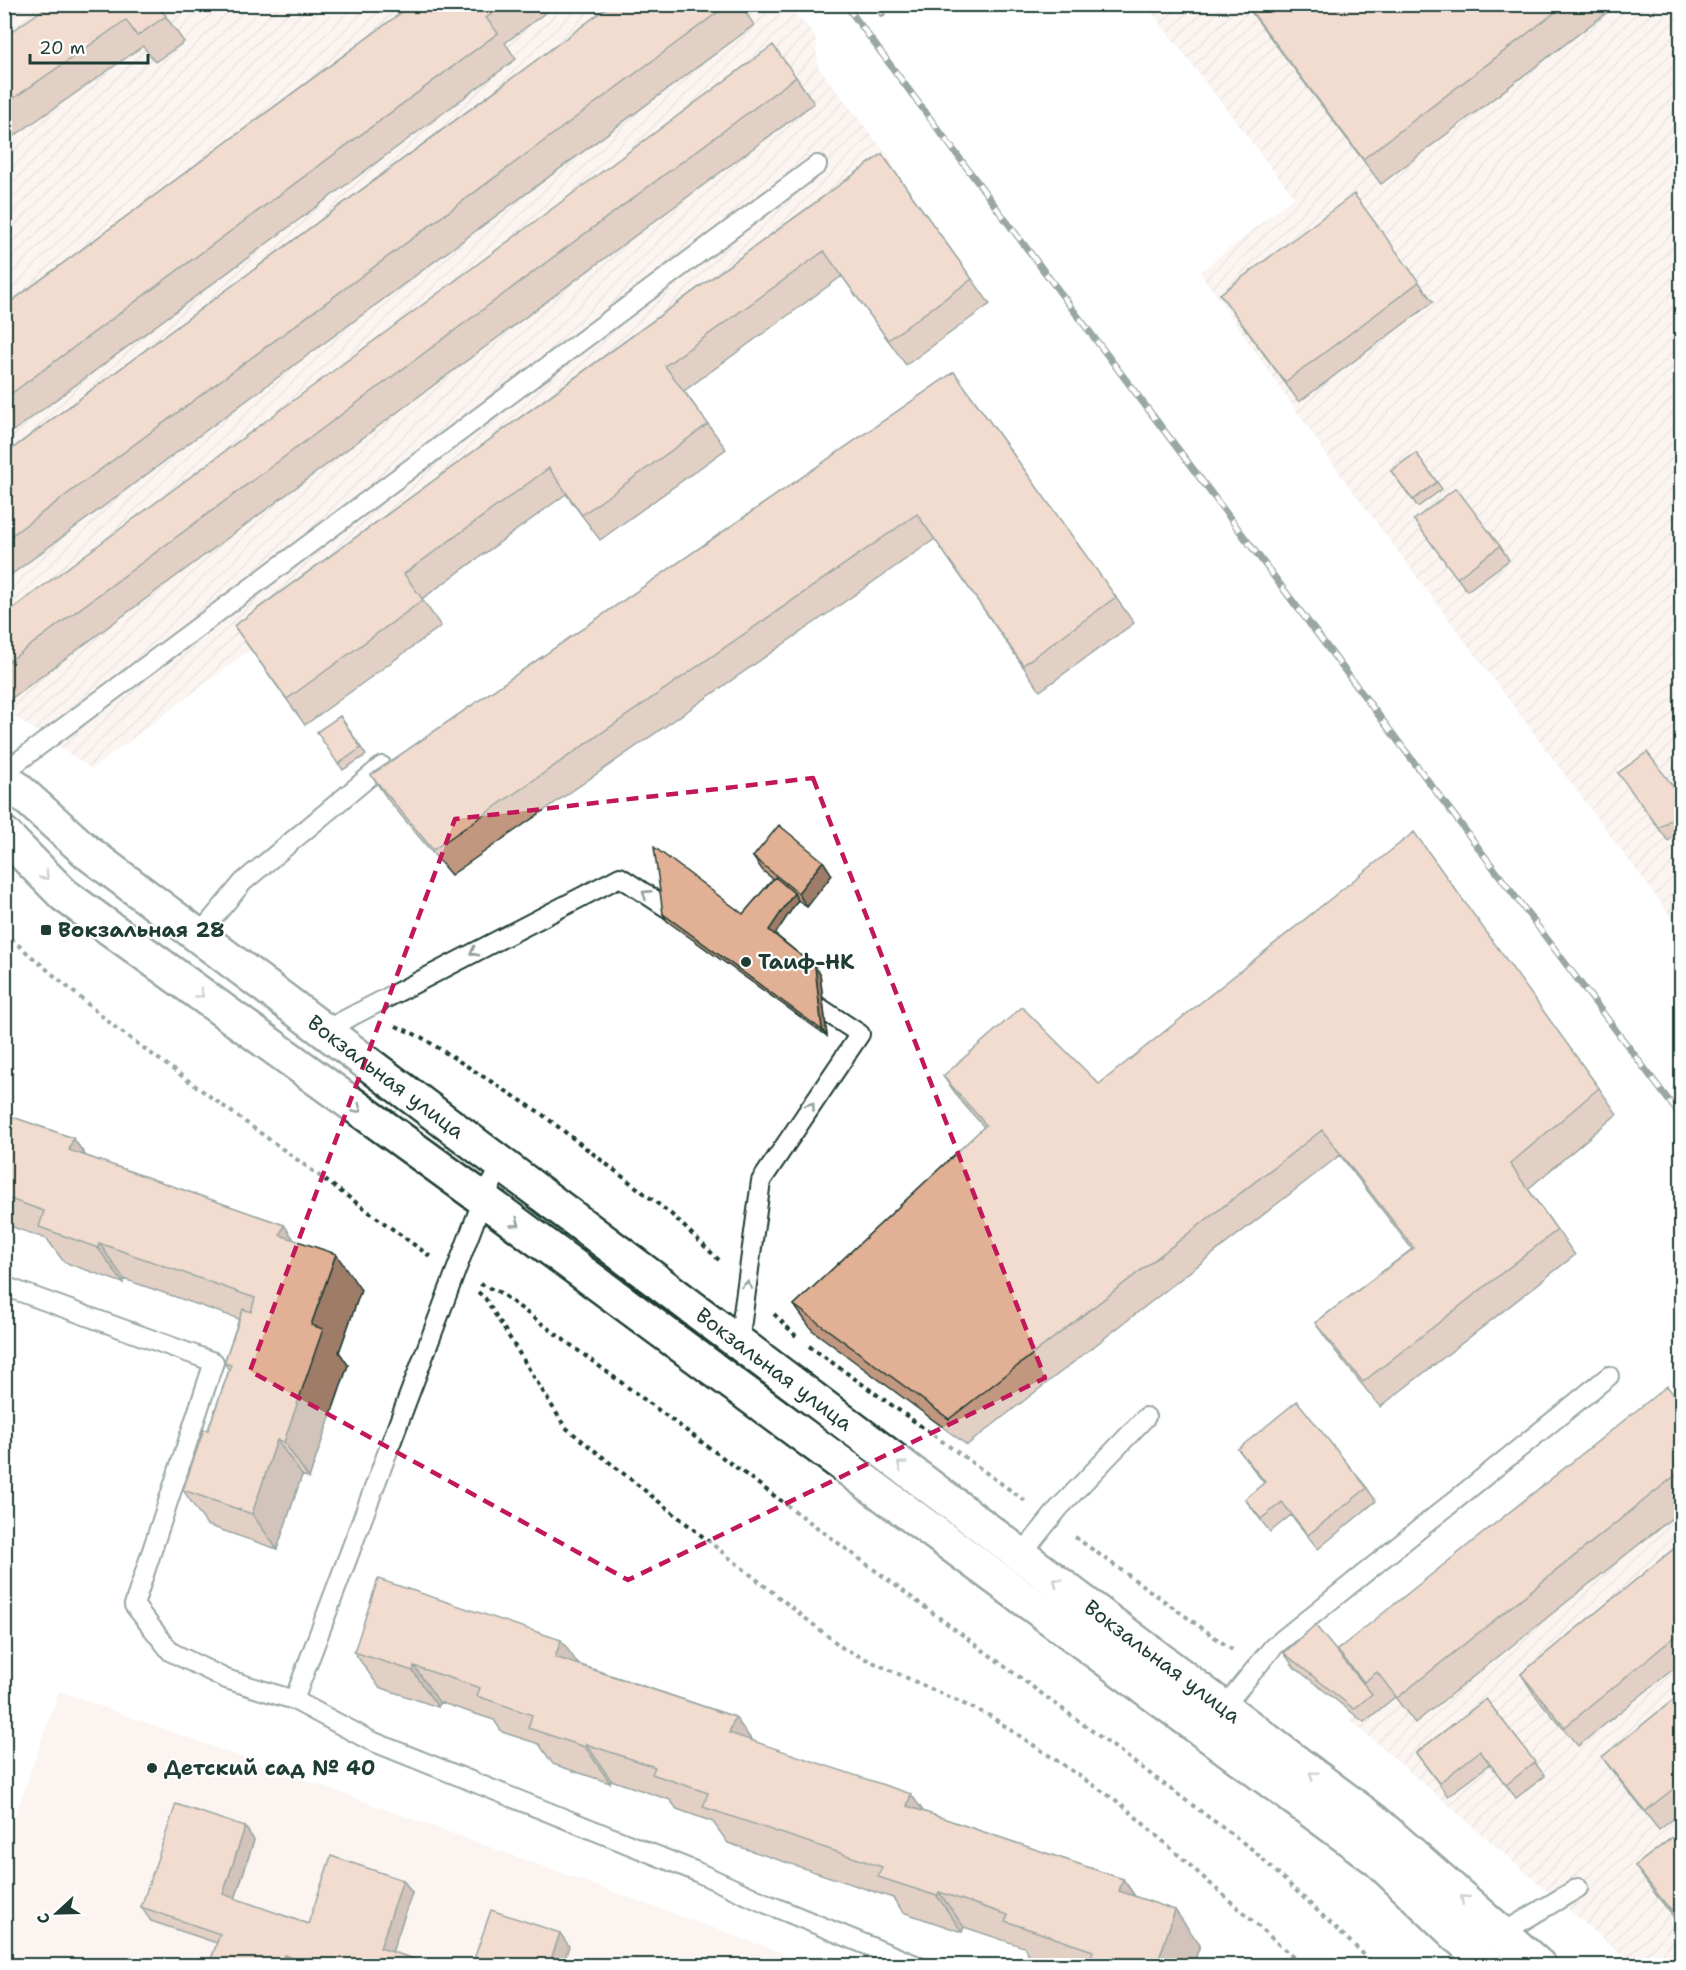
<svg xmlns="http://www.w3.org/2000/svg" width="1686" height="1970" font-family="'Shantell Sans',sans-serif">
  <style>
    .built { fill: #f6e7df }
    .industrial { fill: url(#industrial-furrows) }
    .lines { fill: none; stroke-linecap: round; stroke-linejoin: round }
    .lane-casing { stroke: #1f3d34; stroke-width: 22 }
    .secondary-casing { stroke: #1f3d34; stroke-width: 38 }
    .path { stroke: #1f3d34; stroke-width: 4; stroke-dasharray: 4.5 4.5; stroke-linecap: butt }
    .lane { stroke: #fff; stroke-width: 18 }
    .secondary { stroke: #fff; stroke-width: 33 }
    .rail-casing { stroke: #1f3d34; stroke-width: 7 }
    .rail { stroke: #fff; stroke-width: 4.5; stroke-dasharray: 14; stroke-linecap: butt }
    .wall { fill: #c2977f; stroke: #1f3d34; stroke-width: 1.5 }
    .shaded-wall { fill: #9e7b68; stroke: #1f3d34; stroke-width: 1.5 }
    .building { fill: #e2b094; stroke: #1f3d34; stroke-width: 1.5 }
    .oneway { stroke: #8f9e9a }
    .marked { fill: none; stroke: #c2185b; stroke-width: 4.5; stroke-dasharray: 12 8; stroke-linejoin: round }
    .poi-dot { fill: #1f3d34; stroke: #fff; stroke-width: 2 }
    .labels { text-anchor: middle; stroke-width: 4.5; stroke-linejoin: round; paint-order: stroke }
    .poi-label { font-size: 21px; font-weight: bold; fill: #1f3d34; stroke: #fff; text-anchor: start }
    .street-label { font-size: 21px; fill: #1f3d34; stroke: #fff }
  </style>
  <defs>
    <pattern id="industrial-furrows" width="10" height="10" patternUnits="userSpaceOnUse" patternTransform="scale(1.5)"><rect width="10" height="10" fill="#f6e7df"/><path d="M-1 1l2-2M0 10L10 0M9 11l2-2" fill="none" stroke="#d2c7c0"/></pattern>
  </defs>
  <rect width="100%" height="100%" fill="#fff"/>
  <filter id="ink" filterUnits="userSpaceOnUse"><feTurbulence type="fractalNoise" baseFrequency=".0167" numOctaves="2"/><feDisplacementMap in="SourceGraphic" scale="12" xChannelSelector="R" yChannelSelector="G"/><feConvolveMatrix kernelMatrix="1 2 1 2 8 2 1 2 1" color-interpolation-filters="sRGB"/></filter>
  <g filter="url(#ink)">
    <path class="built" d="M 59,1691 L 782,1953 L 778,1966 L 5,1966 L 5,1845 Z"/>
    <path class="industrial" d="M 4,5 L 785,5 L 815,34 L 818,67 L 894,164 L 92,769 L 5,710 Z
      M 1146,5 L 1681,5 L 1681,930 L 1340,474 L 1200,272 L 1294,197 Z
      M 1681,1451 L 1681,1965 L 1633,1965 L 1349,1719 Z"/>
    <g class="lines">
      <g class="lane-casing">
        <path id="lane" d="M 4,772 L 817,165
          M 198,936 L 243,882 L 382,766
          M 323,1031 L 620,877 L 681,917
          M 4,1286 L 214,1362 L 134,1605 L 171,1652 L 226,1679 L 294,1700 L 369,1740 L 695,1871 L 767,1904 L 918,1966
          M 739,1343 L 761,1181 L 860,1034 L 805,998
          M 1021,1555 L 1059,1508 L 1146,1417
          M 294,1700 L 483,1199 L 502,1165
          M 1223,1708 L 1273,1647 L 1609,1376
          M 1502,1933 L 1578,1888"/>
      </g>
      <g class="secondary-casing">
        <g id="secondary">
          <path id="s1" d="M 4,777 L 87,852 L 1374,1821 L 1539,1966"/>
          <path d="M 4,834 L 64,895 L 483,1199 L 1378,1860 L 1489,1966"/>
        </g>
      </g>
      <path class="path" d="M 4,933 L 116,1028 L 431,1257
        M 396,1026 L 421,1037 L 539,1112 L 671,1214 L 719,1260
        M 480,1284 L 499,1292 L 1253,1850 L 1376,1966
        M 478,1292 L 485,1298 L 565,1427 L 844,1649 L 990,1716 L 1120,1803 L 1303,1966
        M 774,1314 L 796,1336
        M 809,1346 L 1027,1502
        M 1075,1537 L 1234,1651"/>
      <use href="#lane" class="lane"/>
      <use href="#secondary" class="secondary"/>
      <g class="rail-casing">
        <path id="rail" d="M 845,4 L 1016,234 L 1682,1118
          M 878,4 L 882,14"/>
      </g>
      <use href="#rail" class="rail"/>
    </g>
    <path class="wall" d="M 157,4 L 184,42 L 155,62 L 143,46 L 4,143 L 4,37 Z
      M 413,4 L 557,4 L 505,43 L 516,59 L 4,438 L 4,307 Z
      M 612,4 L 740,4 L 754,25 L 4,580 L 4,455 Z
      M 1245,4 L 1618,4 L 1381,184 Z
      M 796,77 L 814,103 L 4,704 L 4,615 Z
      M 882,154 L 990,304 L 906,365 L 842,276 L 684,391 L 726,449 L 600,540 L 566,494 L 422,599 L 441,626 L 305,725 L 234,626 Z
      M 1419,282 L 1433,302 L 1299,402 L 1220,294 Z
      M 954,372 L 1134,623 L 1040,691 L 935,539 L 451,875 L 389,801 L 371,775 Z
      M 1416,453 L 1442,489 L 1418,507 L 1391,471 Z
      M 1414,520 L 1500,546 L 1509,560 L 1467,591 Z
      M 340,716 L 366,755 L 343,770 L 317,732 Z
      M 1628,786 L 1682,798 L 1682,831 L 1668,841 Z
      M 753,857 L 832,875 L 807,907 L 798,900 L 775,934 L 815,967 L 820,974 L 827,1036 L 667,921 L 663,914 L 743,914 L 773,879 L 763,871 Z
      M 943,1076 L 1099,1084 L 1599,1088 L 1617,1114 L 1528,1189 L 1575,1255 L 1380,1407 L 1333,1348 L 1315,1323 L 1412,1249 L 1340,1155 L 967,1445 L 812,1330 L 794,1305 L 984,1127 L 961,1101 Z
      M 4,1114 L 73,1138 L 86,1156 L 284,1225 L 294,1240 L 361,1290 L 339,1352 L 348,1365 L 309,1478 L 302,1475 L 277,1549 L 207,1525 L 183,1490 L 208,1430 L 229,1370 L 224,1363 L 239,1319 L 124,1279 L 123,1283 L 64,1262 L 47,1239 L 4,1224 Z
      M 1682,1405 L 1682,1510 L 1415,1723 L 1395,1697 L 1364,1722 L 1294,1667 L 1284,1653 L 1347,1663 L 1337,1650 Z
      M 1238,1449 L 1367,1488 L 1376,1501 L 1318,1549 L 1291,1515 L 1270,1532 L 1245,1499 L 1264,1483 Z
      M 1682,1542 L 1682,1662 L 1578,1746 L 1534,1694 L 1521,1674 Z
      M 354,1652 L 578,1664 L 735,1717 L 751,1740 L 924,1812 L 1123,1879 L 1135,1896 L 1200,1945 L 1193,1965 L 1057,1965 L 1030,1957 L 1024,1947 L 964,1927 L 962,1932 L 903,1912 L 893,1898 L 728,1843 L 713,1822 L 677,1809 L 670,1800 L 611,1780 L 610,1783 L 553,1764 L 539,1744 L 502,1732 L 494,1720 L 439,1702 L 438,1707 L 379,1687 Z
      M 1682,1693 L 1682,1812 L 1659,1830 L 1616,1776 L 1602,1757 Z
      M 1486,1699 L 1545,1776 L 1516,1798 L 1490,1764 L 1448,1796 L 1416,1753 Z
      M 245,1827 L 254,1840 L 235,1899 L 308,1924 L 403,1880 L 412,1893 L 392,1952 L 433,1965 L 209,1965 L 217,1943 L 151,1921 L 141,1907 Z
      M 1682,1830 L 1682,1927 L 1653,1891 L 1635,1866 Z"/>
    <path class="shaded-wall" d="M 823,861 L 832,875 L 807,907 L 798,893 Z
      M 794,893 L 798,900 L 774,936 L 769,930 Z
      M 815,967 L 820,974 L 827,1036 L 822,1030 Z
      M 73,1138 L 98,1174 L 69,1150 Z
      M 284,1225 L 308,1261 L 280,1235 Z
      M 99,1243 L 124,1279 L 123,1283 L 98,1248 Z
      M 336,1254 L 361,1290 L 339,1352 L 348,1365 L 309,1478 L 284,1442 L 311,1325 Z
      M 277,1440 L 302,1475 L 277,1549 L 252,1514 Z
      M 561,1640 L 586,1675 L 555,1657 Z
      M 414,1666 L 439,1702 L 438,1707 L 413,1671 Z
      M 735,1717 L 760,1752 L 729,1733 Z
      M 586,1744 L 611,1780 L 610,1783 L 585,1747 Z
      M 911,1794 L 936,1829 L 907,1806 Z
      M 245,1827 L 254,1840 L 232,1908 L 223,1894 Z
      M 1123,1879 L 1147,1915 L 1119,1891 Z
      M 403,1880 L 412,1893 L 389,1961 L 380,1948 Z
      M 939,1892 L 964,1927 L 962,1932 L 937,1896 Z
      M 1175,1910 L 1200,1945 L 1193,1965 L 1157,1965 Z
      M 560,1933 L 569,1946 L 563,1965 L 549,1965 Z
      M 284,1955 L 291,1965 L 280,1965 Z"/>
    <path class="building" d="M 51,4 L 157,4 L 166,16 L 137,36 L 126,20 L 4,105 L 4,37 Z
      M 413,4 L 505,4 L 486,18 L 498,33 L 4,399 L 4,307 Z
      M 612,4 L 729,4 L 4,541 L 4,455 Z
      M 1246,4 L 1566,4 L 1363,159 Z
      M 773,45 L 796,77 L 4,665 L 4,615 Z
      M 882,154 L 972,279 L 888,340 L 824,251 L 665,366 L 708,424 L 582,515 L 549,468 L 404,574 L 423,600 L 287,699 L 234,626 Z
      M 1354,194 L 1419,282 L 1285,382 L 1220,294 Z
      M 954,372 L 1116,597 L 1023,665 L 917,514 L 433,850 L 371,775 Z
      M 1416,453 L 1437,482 L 1413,500 L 1391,471 Z
      M 1456,488 L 1500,546 L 1457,578 L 1414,520 Z
      M 340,716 L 361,748 L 338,764 L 317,732 Z
      M 1647,752 L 1682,798 L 1682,811 L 1659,828 L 1618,773 Z
      M 779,825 L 823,861 L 798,893 L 753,857 Z
      M 1414,832 L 1599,1088 L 1510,1164 L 1557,1230 L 1363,1382 L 1315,1323 L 1414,1248 L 1322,1130 L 949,1419 L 794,1305 L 986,1125 L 943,1076 L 1022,1007 L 1099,1084 Z
      M 654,847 L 743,914 L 775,877 L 794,893 L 769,930 L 815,967 L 822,1030 L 663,914 Z
      M 4,1114 L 73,1138 L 69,1150 L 284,1225 L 280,1235 L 336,1254 L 311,1325 L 323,1329 L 284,1442 L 277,1440 L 252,1514 L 183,1490 L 204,1429 L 208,1430 L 231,1365 L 224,1363 L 243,1309 L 251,1312 L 255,1298 L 99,1243 L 98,1248 L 39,1227 L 44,1211 L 4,1197 Z
      M 1667,1386 L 1682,1405 L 1682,1470 L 1397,1698 L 1377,1672 L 1364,1682 L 1337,1650 Z
      M 1297,1401 L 1367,1488 L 1308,1535 L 1282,1502 L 1261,1519 L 1245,1499 L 1265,1482 L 1238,1449 Z
      M 1682,1542 L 1682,1631 L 1565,1727 L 1521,1674 Z
      M 378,1579 L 561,1640 L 555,1657 L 735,1717 L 729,1733 L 911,1794 L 907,1806 L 1123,1879 L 1119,1891 L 1175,1910 L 1157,1965 L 1080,1965 L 1082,1958 L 1090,1961 L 1093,1951 L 1005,1921 L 1008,1915 L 939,1892 L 937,1896 L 878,1877 L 882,1867 L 703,1807 L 708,1793 L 652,1774 L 655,1767 L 586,1744 L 585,1747 L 528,1728 L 532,1715 L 477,1696 L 480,1688 L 414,1666 L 413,1671 L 354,1652 Z
      M 1315,1625 L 1372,1694 L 1354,1709 L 1284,1653 Z
      M 1682,1693 L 1682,1782 L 1645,1811 L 1602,1757 Z
      M 1486,1699 L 1535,1762 L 1506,1785 L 1480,1751 L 1439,1783 L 1416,1753 Z
      M 176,1804 L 245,1827 L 223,1894 L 308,1924 L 331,1856 L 403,1880 L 380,1948 L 433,1965 L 314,1965 L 284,1955 L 280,1965 L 209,1965 L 220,1934 L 141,1907 Z
      M 1682,1830 L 1682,1923 L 1681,1923 L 1635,1866 Z
      M 491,1910 L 560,1933 L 549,1965 L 472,1965 Z"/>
    <defs><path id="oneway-chevron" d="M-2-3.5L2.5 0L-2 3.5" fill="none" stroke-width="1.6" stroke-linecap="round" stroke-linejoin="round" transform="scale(1.5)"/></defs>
    <g class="oneway">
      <use href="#oneway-chevron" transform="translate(45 876) rotate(46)"/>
      <use href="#oneway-chevron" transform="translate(646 894) rotate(-147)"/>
      <use href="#oneway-chevron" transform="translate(474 952) rotate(152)"/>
      <use href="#oneway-chevron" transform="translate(200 994) rotate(36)"/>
      <use href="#oneway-chevron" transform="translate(811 1106) rotate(-56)"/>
      <use href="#oneway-chevron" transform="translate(358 1109) rotate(36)"/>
      <use href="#oneway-chevron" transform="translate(516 1223) rotate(36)"/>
      <use href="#oneway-chevron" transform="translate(747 1285) rotate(-82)"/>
      <use href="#oneway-chevron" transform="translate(901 1465) rotate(-143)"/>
      <use href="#oneway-chevron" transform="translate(1057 1582) rotate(-143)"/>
      <use href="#oneway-chevron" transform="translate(1313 1775) rotate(-143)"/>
      <use href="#oneway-chevron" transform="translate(1464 1899) rotate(-139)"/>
    </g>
  </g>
  <path d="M0 0H1686V1970H0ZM 813,778 L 1045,1378 L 628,1580 L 250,1371 L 455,819 Z" fill="#fff" fill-opacity=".55" fill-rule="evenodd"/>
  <path class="marked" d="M 813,778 L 1045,1378 L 628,1580 L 250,1371 L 455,819 Z"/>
  <g class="poi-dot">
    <rect x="40" y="924" width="12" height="12" rx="3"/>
    <circle cx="746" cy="962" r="6"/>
    <circle cx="152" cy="1768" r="6"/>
  </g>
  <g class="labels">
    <g class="poi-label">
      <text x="58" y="937">Вокзальная 28</text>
      <text x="758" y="969">Таиф-НК</text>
      <text x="164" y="1775">Детский сад № 40</text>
    </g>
    <g class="street-label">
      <text dy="7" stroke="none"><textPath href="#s1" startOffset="486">Вокзальная улица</textPath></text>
      <text dy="7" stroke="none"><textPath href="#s1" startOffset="972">Вокзальная улица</textPath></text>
      <text dy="7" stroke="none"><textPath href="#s1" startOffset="1458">Вокзальная улица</textPath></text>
    </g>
  </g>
  <rect width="1686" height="1970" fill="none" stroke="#fff" stroke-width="24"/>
  <rect x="12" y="12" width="1662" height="1946" fill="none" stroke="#1f3d34" stroke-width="2" filter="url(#ink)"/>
  <g transform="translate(57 1913) rotate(248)" stroke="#ffffff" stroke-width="4.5" paint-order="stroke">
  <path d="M0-4.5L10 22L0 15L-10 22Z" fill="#1f3d34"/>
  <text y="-9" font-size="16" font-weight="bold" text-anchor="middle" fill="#1f3d34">С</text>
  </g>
  <path d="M30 54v9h118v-9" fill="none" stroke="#1f3d34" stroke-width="3"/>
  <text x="39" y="54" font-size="18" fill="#1f3d34" stroke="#ffffff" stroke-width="4.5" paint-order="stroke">20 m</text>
</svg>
